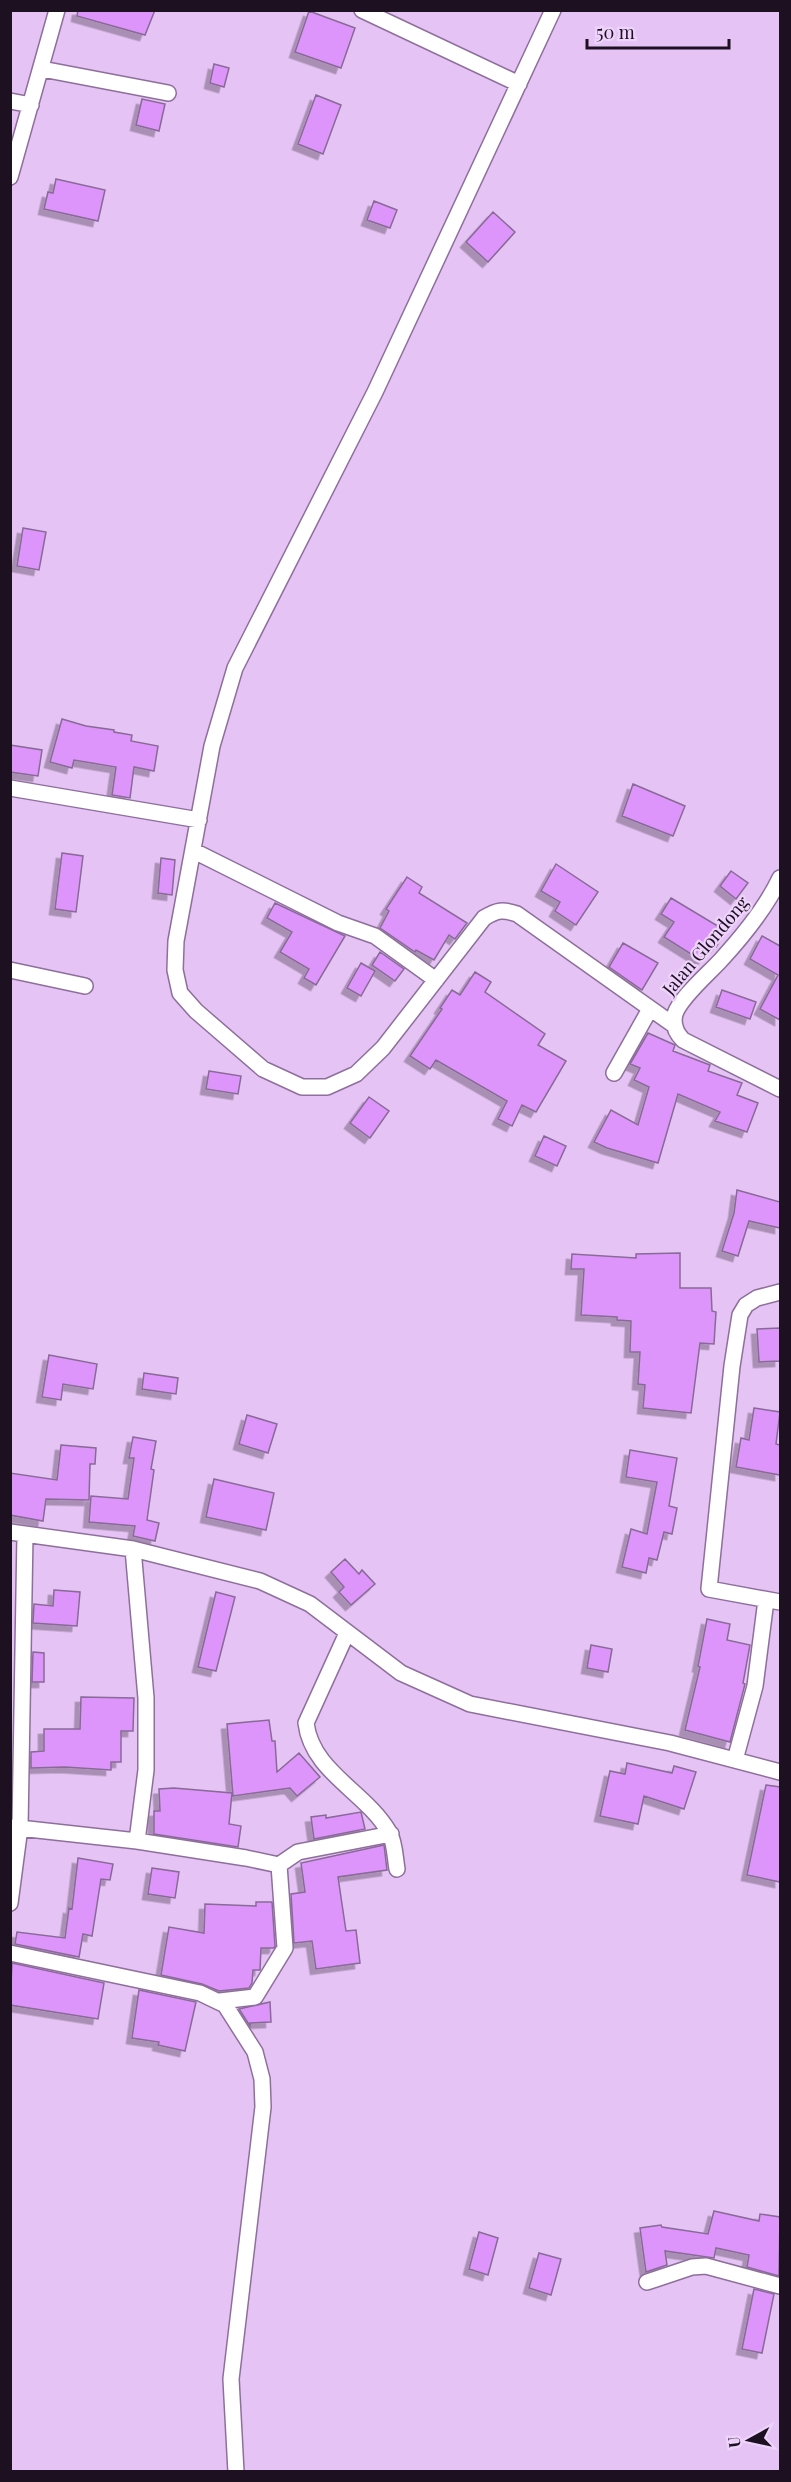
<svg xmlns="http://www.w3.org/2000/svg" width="791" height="2482" font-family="'Playfair Display',serif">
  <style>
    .building { fill: #dd95fb; stroke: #886a96; stroke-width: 1.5; filter: url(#shadow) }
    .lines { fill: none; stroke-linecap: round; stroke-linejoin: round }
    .street-casing { stroke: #8e6f9c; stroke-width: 18 }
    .street { stroke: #fff; stroke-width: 15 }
    .labels { text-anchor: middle; stroke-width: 4.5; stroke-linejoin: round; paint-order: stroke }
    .street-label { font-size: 18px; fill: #1c1021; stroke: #eed3fa }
  </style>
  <defs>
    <filter id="shadow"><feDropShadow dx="-5.5" dy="5.5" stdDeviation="0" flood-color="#0004"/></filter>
  </defs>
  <rect width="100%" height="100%" fill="#e5c3f4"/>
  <path class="building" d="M 78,10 L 155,10 L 145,35 L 77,16 Z
    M 309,11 L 355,28 L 341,68 L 295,52 Z
    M 214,64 L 229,68 L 224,87 L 210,83 Z
    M 316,95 L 341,105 L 323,154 L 298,144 Z
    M 142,99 L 165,104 L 159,131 L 136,125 Z
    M 56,179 L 105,190 L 98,221 L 44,209 L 48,192 L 53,193 Z
    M 374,201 L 397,210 L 390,228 L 367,220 Z
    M 493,212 L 515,232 L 488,262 L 466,242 Z
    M 23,528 L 46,532 L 39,570 L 17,566 Z
    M 62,719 L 86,726 L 114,730 L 114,732 L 132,735 L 131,741 L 158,746 L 154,771 L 134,767 L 130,798 L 112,795 L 116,767 L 74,760 L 72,768 L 50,762 Z
    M 10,745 L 42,750 L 38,776 L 10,772 Z
    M 633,784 L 685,806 L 673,836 L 622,816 Z
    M 62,853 L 83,856 L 76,912 L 55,909 Z
    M 161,858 L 175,860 L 172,895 L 158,893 Z
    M 556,864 L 598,892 L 576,925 L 555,911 L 560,902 L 541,891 Z
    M 731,871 L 748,883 L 736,899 L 720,886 Z
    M 407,877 L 422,887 L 419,893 L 467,923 L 455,939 L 449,935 L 434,960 L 416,950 L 415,952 L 380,928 L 389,911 L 386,909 Z
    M 671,898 L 726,931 L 716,947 L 712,945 L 702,961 L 664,937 L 674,922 L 661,914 Z
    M 275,903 L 345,936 L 316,985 L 304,978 L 309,969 L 280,952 L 292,932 L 267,918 Z
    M 762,936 L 780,946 L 780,1020 L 760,1009 L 778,975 L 750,959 Z
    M 623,943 L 658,963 L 642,990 L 609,967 Z
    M 380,952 L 404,969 L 395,981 L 372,965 Z
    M 361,963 L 375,971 L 361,996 L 347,988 Z
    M 475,972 L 491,982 L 485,992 L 545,1034 L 538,1045 L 566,1061 L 536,1112 L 522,1105 L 512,1126 L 498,1119 L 507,1101 L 436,1060 L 430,1069 L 410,1056 L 442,1009 L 440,1008 L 452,990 L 460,995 Z
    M 722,990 L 756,1002 L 750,1019 L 716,1007 Z
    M 648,1033 L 675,1045 L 673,1051 L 710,1065 L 708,1071 L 742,1083 L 737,1095 L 758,1103 L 747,1132 L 715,1121 L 720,1112 L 678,1094 L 658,1163 L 607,1148 L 594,1142 L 611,1110 L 638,1125 L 649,1087 L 634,1080 L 640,1068 L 630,1064 Z
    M 209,1071 L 241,1076 L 238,1094 L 206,1089 Z
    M 369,1097 L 389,1111 L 370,1138 L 350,1123 Z
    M 544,1136 L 566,1146 L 557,1166 L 535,1156 Z
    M 737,1190 L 780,1202 L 780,1228 L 749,1221 L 738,1256 L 722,1251 L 734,1213 Z
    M 680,1253 L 680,1288 L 711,1288 L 712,1311 L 716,1312 L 714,1344 L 700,1343 L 691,1413 L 643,1408 L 645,1385 L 638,1384 L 640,1352 L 630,1352 L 631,1321 L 617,1320 L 617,1317 L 581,1315 L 584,1269 L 571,1269 L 572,1254 L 636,1258 L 636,1254 Z
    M 780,1328 L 780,1361 L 759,1362 L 757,1329 Z
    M 49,1355 L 97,1364 L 93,1389 L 63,1384 L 61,1400 L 42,1397 Z
    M 144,1373 L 178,1378 L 176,1394 L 142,1389 Z
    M 754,1408 L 780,1412 L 776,1444 L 780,1445 L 780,1475 L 736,1467 L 741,1438 L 749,1440 Z
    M 247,1415 L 277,1424 L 268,1453 L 239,1444 Z
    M 133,1437 L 156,1441 L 151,1469 L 154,1470 L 147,1520 L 159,1523 L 155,1541 L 133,1536 L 135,1526 L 89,1522 L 91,1496 L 128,1499 L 134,1458 L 129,1458 Z
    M 61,1445 L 96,1448 L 95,1464 L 90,1464 L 89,1500 L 46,1499 L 43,1521 L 10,1515 L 10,1473 L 57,1480 Z
    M 630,1450 L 677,1458 L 669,1506 L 677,1508 L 672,1534 L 664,1532 L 657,1560 L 649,1558 L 646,1573 L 622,1567 L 631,1529 L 647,1534 L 657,1482 L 626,1477 Z
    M 214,1479 L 274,1493 L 266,1530 L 206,1517 Z
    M 345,1559 L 359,1574 L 362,1570 L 375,1584 L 351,1605 L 339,1592 L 344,1587 L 331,1572 Z
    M 54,1590 L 80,1592 L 77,1626 L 33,1623 L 34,1604 L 53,1606 Z
    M 216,1592 L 235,1597 L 216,1671 L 198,1667 Z
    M 707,1619 L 730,1624 L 727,1640 L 750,1645 L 743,1683 L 745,1684 L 730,1742 L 685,1730 L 700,1667 L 698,1666 Z
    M 591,1645 L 612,1649 L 608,1672 L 587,1668 Z
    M 33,1652 L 44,1653 L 44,1682 L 32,1682 Z
    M 81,1697 L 134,1698 L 133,1731 L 121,1731 L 121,1762 L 111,1762 L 111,1770 L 65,1767 L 31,1768 L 31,1752 L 44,1751 L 44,1729 L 80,1729 Z
    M 269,1720 L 272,1741 L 275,1741 L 277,1772 L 299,1753 L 320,1777 L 297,1796 L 290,1788 L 233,1796 L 227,1724 Z
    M 627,1763 L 672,1773 L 674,1766 L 696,1772 L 684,1809 L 644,1796 L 638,1824 L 600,1816 L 610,1771 L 625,1774 Z
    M 766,1785 L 780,1787 L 780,1882 L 747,1875 Z
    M 174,1788 L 232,1793 L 229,1824 L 241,1826 L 238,1847 L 154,1834 L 154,1811 L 160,1811 L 159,1789 Z
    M 361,1812 L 365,1829 L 314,1839 L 311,1817 L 326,1815 L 326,1818 Z
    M 384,1845 L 387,1870 L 338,1877 L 346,1931 L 356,1930 L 360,1963 L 316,1969 L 312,1941 L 294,1943 L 291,1894 L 305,1892 L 301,1863 Z
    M 78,1858 L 113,1864 L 110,1880 L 101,1879 L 92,1936 L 83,1934 L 79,1957 L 15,1944 L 17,1932 L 65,1938 L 69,1908 L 72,1909 Z
    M 152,1868 L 179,1872 L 175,1898 L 148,1894 Z
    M 256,1902 L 272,1902 L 275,1946 L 274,1948 L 261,1948 L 260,1970 L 253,1970 L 252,1983 L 249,1988 L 219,1991 L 202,1984 L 161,1975 L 169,1927 L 204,1933 L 205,1904 L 256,1906 Z
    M 12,1963 L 104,1983 L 98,2019 L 10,2005 Z
    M 139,1990 L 196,2002 L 185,2051 L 158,2045 L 159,2042 L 132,2038 Z
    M 270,2002 L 271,2022 L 250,2023 L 250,2026 L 239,2009 Z
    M 714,2211 L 759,2221 L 760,2214 L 780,2217 L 779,2276 L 747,2267 L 749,2255 L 716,2248 L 714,2258 L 665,2251 L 667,2265 L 646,2272 L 640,2228 L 661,2225 L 662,2227 L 708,2234 Z
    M 479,2232 L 498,2238 L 488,2275 L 469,2269 Z
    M 539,2253 L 561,2259 L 551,2295 L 529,2288 Z
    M 754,2289 L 774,2294 L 762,2353 L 742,2349 Z"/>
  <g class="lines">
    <g class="street-casing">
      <path id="street" d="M 362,10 L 519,84
        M 553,10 L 375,392 L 235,668 L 212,746 L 176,941 L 175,970 L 180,993 L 196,1011 L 263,1069 L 302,1087 L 327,1087 L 356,1074 L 383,1048 L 484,918 C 497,910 503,909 517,914 L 675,1026
        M 42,69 L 168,93
        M 10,101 L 31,105
        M 10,177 L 57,10
        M 10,788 L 199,820
        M 194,851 L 338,923 L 375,936 L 436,980
        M 780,878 C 766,908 743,936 720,961 C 708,974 680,998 675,1014 C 672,1025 676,1033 683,1040 L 780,1089
        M 10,970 L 85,986
        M 614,1073 L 650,1009
        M 780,1292 L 757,1298 L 746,1305 L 740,1315 L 732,1366 L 709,1589 L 780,1602
        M 10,1532 L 133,1549 L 260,1581 L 310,1604 L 401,1673 L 470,1704 L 670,1743 L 780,1772
        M 133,1549 L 146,1698 L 146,1770 L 137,1841
        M 347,1633 L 306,1723 C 312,1772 365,1791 389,1832 C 395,1842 395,1858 397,1869
        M 735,1760 L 755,1686 L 766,1600
        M 10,1827 L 137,1841 L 246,1858 L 279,1865 L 298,1852 L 391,1834
        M 10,1903 L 20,1827 L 25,1534
        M 10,1953 L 200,1993 L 225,2005 L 255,2052 L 262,2079 L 263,2107 L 231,2379 L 236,2472
        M 220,2001 L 255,1997 L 285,1948 L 279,1865
        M 647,2282 L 692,2267 L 706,2266 L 780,2286"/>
    </g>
    <use href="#street" class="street"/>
  </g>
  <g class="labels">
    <g class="street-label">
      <text transform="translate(706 946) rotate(-50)" y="6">Jalan Glondong</text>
    </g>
  </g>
  <rect width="791" height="2482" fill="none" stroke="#1c1021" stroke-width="24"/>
  <g transform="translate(749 2440) rotate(262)" stroke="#eed3fa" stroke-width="4.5" paint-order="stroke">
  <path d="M0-4.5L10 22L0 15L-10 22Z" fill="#1c1021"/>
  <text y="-9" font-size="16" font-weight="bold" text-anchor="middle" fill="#1c1021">U</text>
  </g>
  <path d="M587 39v9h142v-9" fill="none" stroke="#1c1021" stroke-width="3"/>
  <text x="596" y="39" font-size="18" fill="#1c1021" stroke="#eed3fa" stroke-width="4.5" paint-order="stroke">50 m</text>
</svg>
